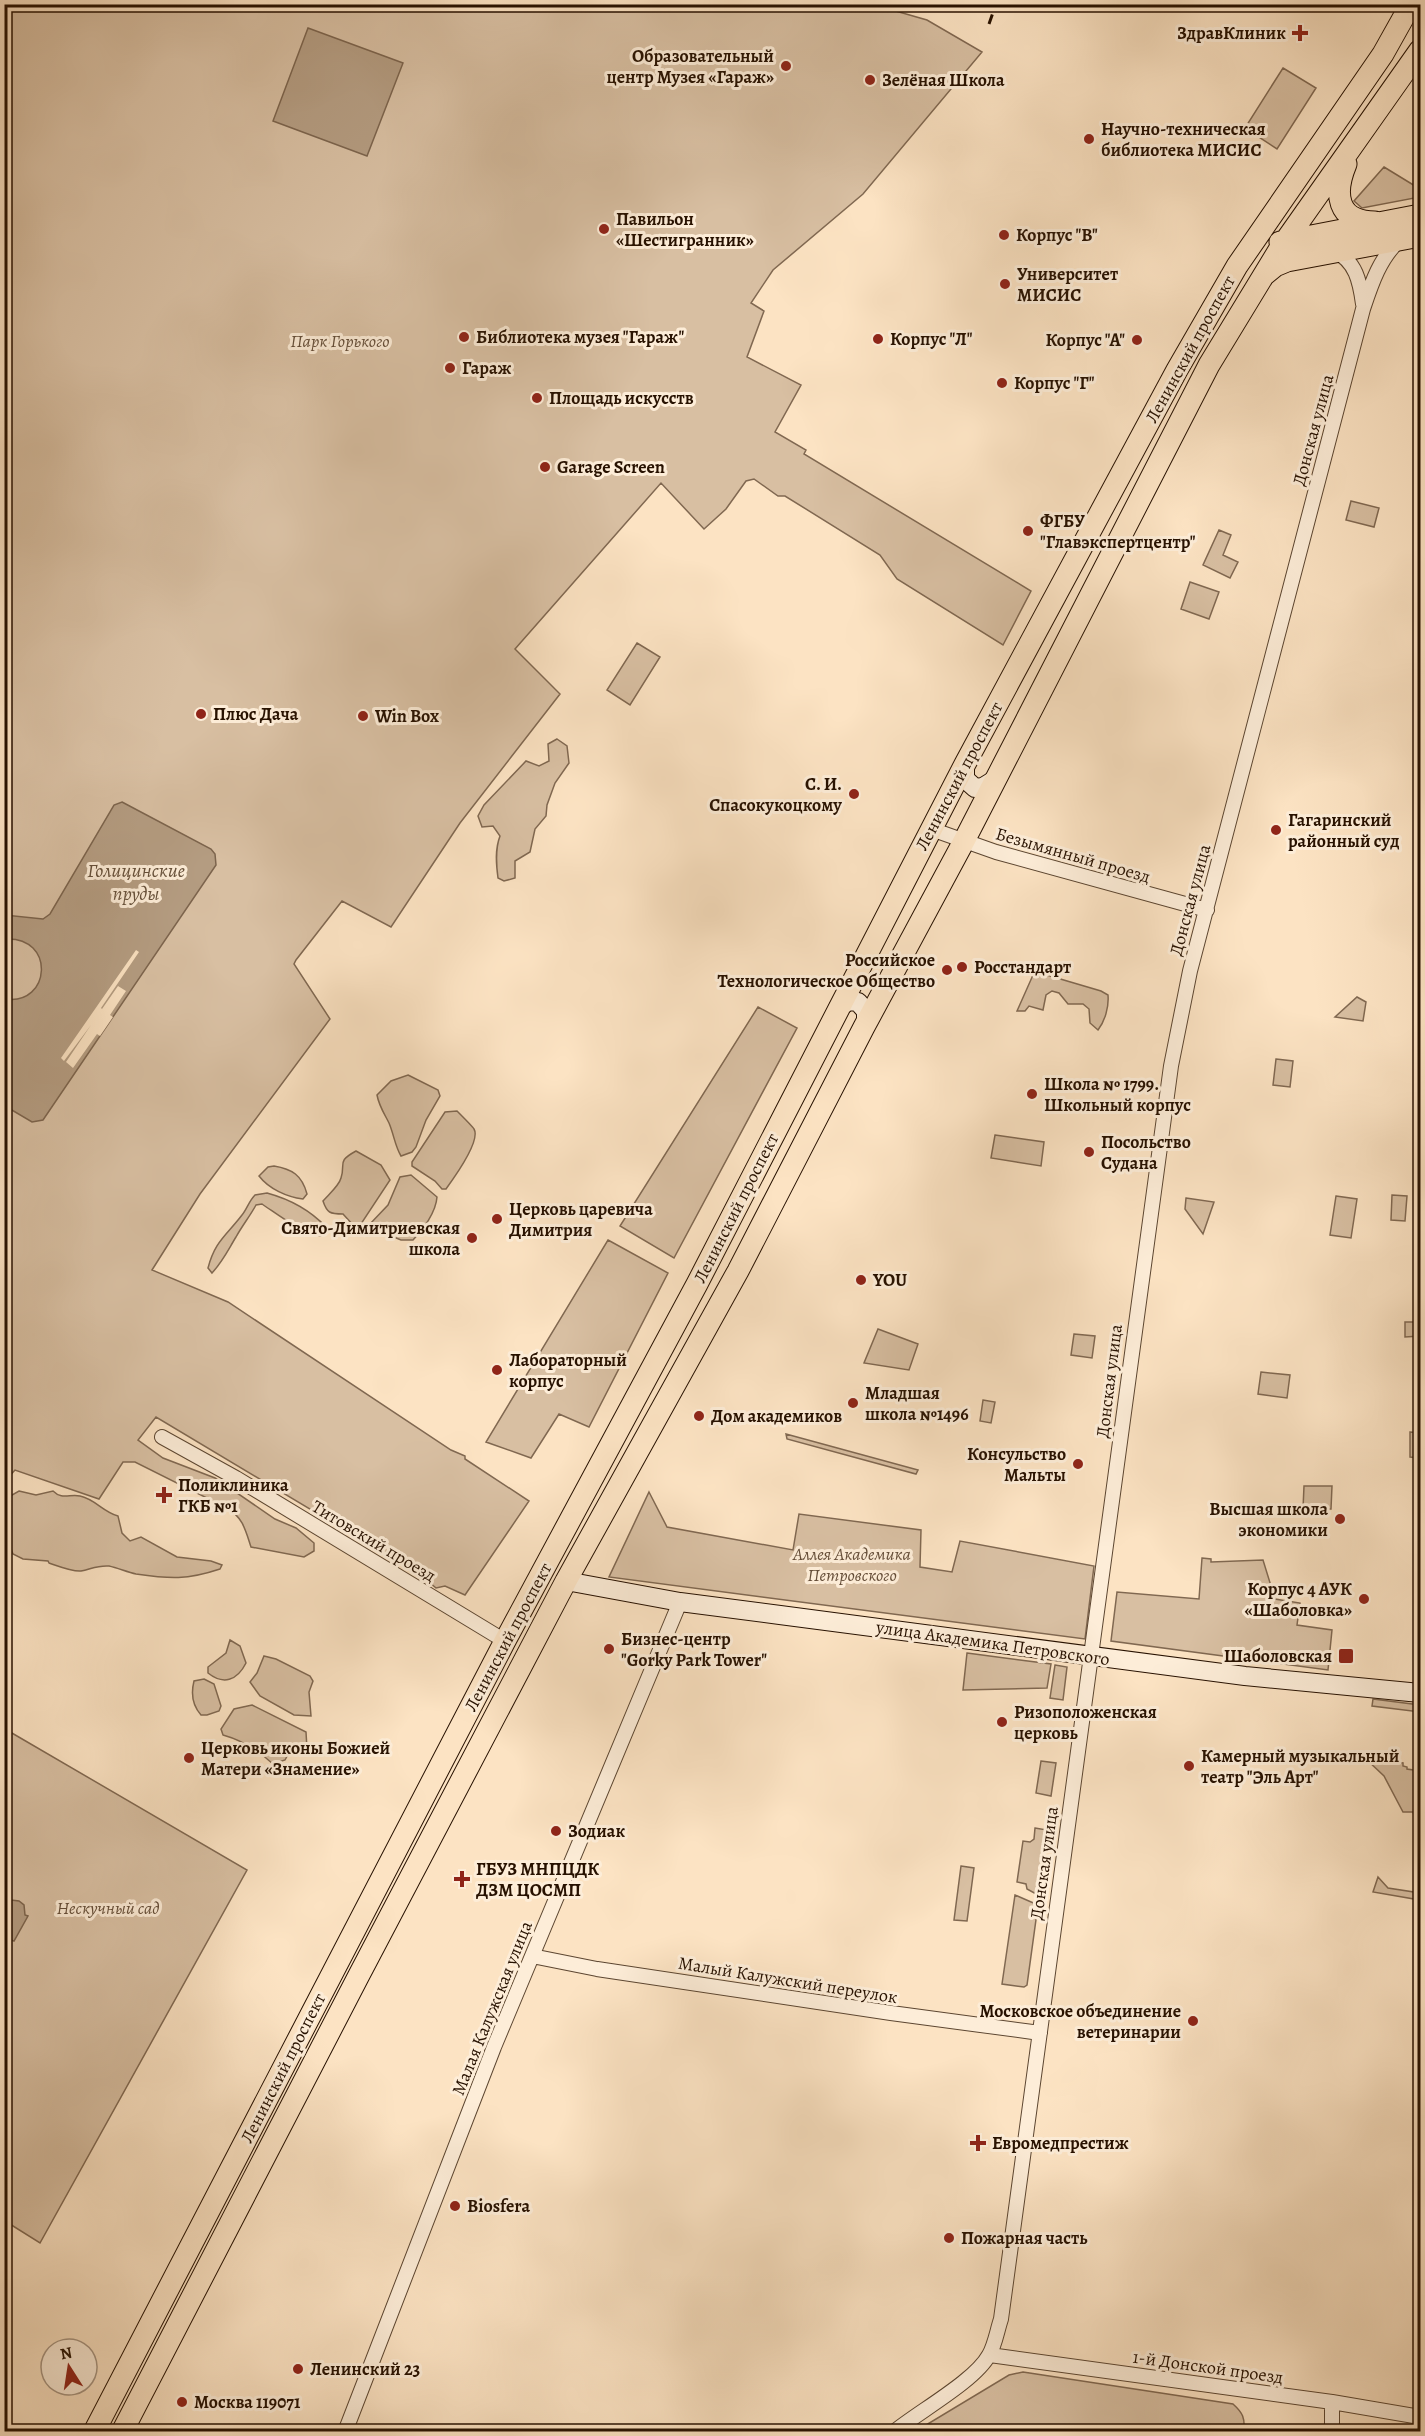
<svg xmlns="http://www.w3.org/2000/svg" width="1425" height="2436" font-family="Alegreya,serif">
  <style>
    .green { fill: #d8bfa2; stroke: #806851; stroke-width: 1.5 }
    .water { fill: #b49c81; stroke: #7c644d; stroke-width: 1.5 }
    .pier { fill: #fce3c3 }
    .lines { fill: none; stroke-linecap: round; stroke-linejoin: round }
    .street-casing { stroke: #5c4631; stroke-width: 16 }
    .secondary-casing { stroke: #271100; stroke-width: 20 }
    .primary-casing { stroke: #271100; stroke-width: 23 }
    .street { stroke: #fdedd8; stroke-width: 14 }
    .secondary { stroke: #fdedd8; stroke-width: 18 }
    .primary { stroke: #fce3c3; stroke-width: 21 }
    .rail { stroke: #271100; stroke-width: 3; stroke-dasharray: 10 10; stroke-linecap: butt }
    .poi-dot { fill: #8f2418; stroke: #fdedd8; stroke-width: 2 }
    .labels { text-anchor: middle; stroke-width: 6; stroke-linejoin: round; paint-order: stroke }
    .poi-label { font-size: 18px; font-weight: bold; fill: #271100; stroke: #fdedd8; text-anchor: start }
    .park-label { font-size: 18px; font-style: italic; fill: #654e39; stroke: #fdedd8 }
    .street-label { font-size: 18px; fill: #271100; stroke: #fdedd8 }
    .water-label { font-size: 20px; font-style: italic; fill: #66503a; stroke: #fdedd8 }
  </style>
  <rect width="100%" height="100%" fill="#fce3c3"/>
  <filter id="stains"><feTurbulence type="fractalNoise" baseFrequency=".00333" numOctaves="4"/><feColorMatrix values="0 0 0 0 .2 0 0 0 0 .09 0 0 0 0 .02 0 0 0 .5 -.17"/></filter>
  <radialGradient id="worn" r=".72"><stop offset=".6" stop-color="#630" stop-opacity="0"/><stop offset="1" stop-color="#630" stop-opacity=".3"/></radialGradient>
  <path class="green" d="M 886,4 L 885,8 L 927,20 L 982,52 L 863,194 L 773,270 L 751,303 L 764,311 L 747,357 L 801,385 L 775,432 L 806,450 L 804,454 L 1031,591 L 1003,645 L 897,579 L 880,555 L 785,496 L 778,496 L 754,479 L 746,481 L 726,509 L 704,529 L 661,483 L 515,649 L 560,694 L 460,823 L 391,927 L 342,901 L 296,960 L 294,964 L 330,1019 L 200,1194 L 152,1270 L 228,1302 L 451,1450 L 465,1456 L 465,1459 L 529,1501 L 465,1595 L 445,1586 L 436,1588 L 422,1576 L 156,1417 L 138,1440 L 163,1458 L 215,1478 L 275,1519 L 296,1528 L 314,1543 L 314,1551 L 304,1557 L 251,1547 C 246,1532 243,1517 228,1509 L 217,1513 L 207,1498 L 135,1462 L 123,1462 L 99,1499 L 15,1470 L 5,1481 L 5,5 Z
    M 1283,68 L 1316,88 L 1277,149 L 1245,128 Z
    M 1384,167 L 1420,189 L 1420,197 L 1362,208 L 1354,201 Z
    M 1351,501 L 1379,508 L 1374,527 L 1346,520 Z
    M 1219,530 L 1231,535 L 1223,555 L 1238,562 L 1230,578 L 1203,565 Z
    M 1190,582 L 1219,592 L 1209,619 L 1181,609 Z
    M 637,643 L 660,657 L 630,705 L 607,690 Z
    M 557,739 L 567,746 L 569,763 L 555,783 L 547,805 L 546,816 L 535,829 L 530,852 L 515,861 L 515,878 L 504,881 L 498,878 C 496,863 495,849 500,836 L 493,826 L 482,827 L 478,816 L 484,805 L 526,761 L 539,766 L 549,761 L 548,744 Z
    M 1040,973 L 1101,991 L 1108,995 C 1109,1007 1105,1021 1098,1030 L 1090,1023 L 1089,1009 L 1083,1004 L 1068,1004 L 1059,993 L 1052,991 L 1046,995 L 1043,1010 L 1029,1006 L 1025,1011 L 1017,1011 L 1033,975 Z
    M 1357,997 L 1366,1002 L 1363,1021 L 1335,1017 Z
    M 758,1007 L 797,1028 L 674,1258 L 620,1226 Z
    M 1276,1059 L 1293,1061 L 1290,1087 L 1273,1085 Z
    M 408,1075 L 438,1090 L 440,1096 L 426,1120 L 416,1147 L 412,1152 L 401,1156 C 395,1146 394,1135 389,1123 C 384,1113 379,1106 377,1095 L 391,1081 Z
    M 457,1111 C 459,1113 473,1127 474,1129 C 481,1141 454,1178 446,1189 L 442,1189 L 435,1181 L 412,1166 L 412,1162 L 445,1112 Z
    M 995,1135 L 1044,1142 L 1041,1166 L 991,1158 Z
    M 356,1151 L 381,1165 L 390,1180 L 359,1227 L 354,1226 L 343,1214 C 330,1214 327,1213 323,1201 C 328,1195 339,1186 341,1178 C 346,1163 336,1162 356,1151 Z
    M 274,1166 C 292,1169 302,1175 307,1194 L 303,1199 C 287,1197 269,1189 259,1176 L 268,1167 Z
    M 411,1175 L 437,1197 C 436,1212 423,1230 413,1240 L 401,1240 L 384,1233 L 373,1236 L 368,1232 L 368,1226 L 388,1205 L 400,1177 Z
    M 267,1193 C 289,1199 310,1210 326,1227 L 326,1232 L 321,1236 C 300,1232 280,1216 262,1204 L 256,1205 C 250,1216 242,1226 236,1237 C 228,1250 223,1261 212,1273 L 208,1268 C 215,1241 226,1236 242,1215 C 247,1209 249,1201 255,1195 Z
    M 1392,1195 L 1407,1196 L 1405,1221 L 1391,1220 Z
    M 1336,1196 L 1357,1199 L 1351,1238 L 1330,1235 Z
    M 1186,1198 L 1214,1202 L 1203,1234 L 1185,1209 Z
    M 608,1240 L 668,1273 L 589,1427 L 559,1414 L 531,1458 L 486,1442 Z
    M 1405,1322 L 1420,1322 L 1420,1336 L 1405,1337 Z
    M 878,1329 L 918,1344 L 909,1370 L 864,1363 Z
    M 1074,1334 L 1095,1336 L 1092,1358 L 1071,1355 Z
    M 1261,1372 L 1290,1375 L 1287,1398 L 1258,1394 Z
    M 983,1400 L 995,1402 L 991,1423 L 980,1421 Z
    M 1410,1432 L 1420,1433 L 1420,1458 L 1410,1457 Z
    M 786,1434 L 918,1470 L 916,1474 L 787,1439 Z
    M 1304,1486 L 1332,1486 L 1331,1509 L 1303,1509 Z
    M 19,1491 L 36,1495 L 53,1491 C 62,1500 69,1494 80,1496 C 95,1499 103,1512 118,1516 L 122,1533 L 130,1541 L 141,1537 L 177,1557 L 211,1561 L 222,1565 L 220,1569 C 187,1580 170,1579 136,1574 C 127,1572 118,1568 109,1566 C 98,1565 91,1569 81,1571 C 73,1572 58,1566 49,1563 L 48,1561 L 23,1559 L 13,1554 L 9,1544 L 4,1541 L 5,1499 Z
    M 649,1492 L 667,1527 L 793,1550 L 799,1514 L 921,1530 L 920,1567 L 952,1572 L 960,1541 L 1094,1566 L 1085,1639 L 609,1577 Z
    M 1202,1558 L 1211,1559 L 1211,1562 L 1263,1560 L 1275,1599 L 1300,1603 L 1297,1625 L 1332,1630 L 1328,1670 L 1111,1641 L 1117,1592 L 1199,1599 Z
    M 230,1640 L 240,1646 L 246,1663 C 237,1681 223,1685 208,1673 L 208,1667 L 226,1653 Z
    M 967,1653 L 1051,1664 L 1047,1688 L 963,1690 Z
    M 264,1656 L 276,1659 L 310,1676 L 313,1681 L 309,1692 L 311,1716 L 294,1715 L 260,1696 L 250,1682 L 257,1673 Z
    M 1055,1665 L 1067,1667 L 1063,1700 L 1050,1698 Z
    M 204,1679 L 214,1684 L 221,1706 L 219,1711 L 207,1715 L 201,1715 C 192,1705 191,1693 194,1681 Z
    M 1373,1699 L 1420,1705 L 1420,1712 L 1372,1706 Z
    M 252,1705 L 306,1732 L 307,1749 L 302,1751 L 291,1749 L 285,1760 L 273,1764 C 259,1751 241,1740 223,1735 L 221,1729 L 234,1709 Z
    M 5,1729 L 247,1870 L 40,2243 L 5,2221 Z
    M 1366,1759 L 1403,1763 L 1403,1766 L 1407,1767 L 1407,1769 L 1420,1771 L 1420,1815 L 1414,1815 L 1413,1812 L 1403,1812 L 1384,1776 Z
    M 1041,1761 L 1056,1763 L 1051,1796 L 1036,1793 Z
    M 1035,1828 L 1047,1830 L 1038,1895 L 1027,1889 L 1026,1884 L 1017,1882 L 1023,1841 L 1030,1842 L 1034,1839 Z
    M 961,1866 L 974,1868 L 967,1921 L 954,1920 Z
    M 1378,1877 L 1388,1888 L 1420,1893 L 1420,1900 L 1373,1892 Z
    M 1015,1895 L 1038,1905 L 1027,1985 L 1024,1987 L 1002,1984 Z
    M 1023,2372 L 1233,2404 C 1243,2413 1245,2418 1244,2431 L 916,2431 L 1009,2375 Z"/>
  <path class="water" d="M 308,28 L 403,63 L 367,156 L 273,121 Z
    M 122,802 L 211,849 L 215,854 L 216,865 L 43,1120 L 32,1122 L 5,1106 L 5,999 C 51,1006 56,936 5,939 L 5,915 L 43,919 L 50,914 L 114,805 Z
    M 11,1900 L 19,1901 L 24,1905 L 25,1915 L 28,1916 L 14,1941 L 11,1940 L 5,1945 L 5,1904 Z"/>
  <path class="pier" d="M 136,950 L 139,952 L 101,1008 L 102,1009 L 118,986 L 126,991 L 110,1015 L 113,1017 L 100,1036 L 97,1034 L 73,1068 L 66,1062 L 91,1025 L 64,1061 L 61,1058 Z"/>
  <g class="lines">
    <g class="street-casing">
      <path id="street" d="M 1334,251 C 1356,261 1360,282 1363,304
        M 931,829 L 996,852 L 1207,910
        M 162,1437 L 236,1478 L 505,1641
        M 532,1956 L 597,1969 L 891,2013 L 1040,2033
        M 990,2355 L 1332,2402 L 1420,2417
        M 345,2432 L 494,2047 L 680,1602
        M 894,2432 C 918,2412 975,2381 989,2355 C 995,2345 997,2331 1001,2319 L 1171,1066 L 1190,971 L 1363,309 C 1371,285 1380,257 1400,240
        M 1332,2432 L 1332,2402"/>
    </g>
    <g class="secondary-casing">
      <path id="secondary" d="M 965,764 L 965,779 L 975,788 L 983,787 L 996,779
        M 838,1008 L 849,1001 L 858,1002 L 866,1011 L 866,1024
        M 566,1581 L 680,1602 L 780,1615 L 1245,1676 L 1420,1693"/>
    </g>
    <g class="primary-casing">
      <path id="primary" d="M 1346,164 C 1334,193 1336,222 1375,222
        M 1280,242 L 1420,215
        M 1264,275 L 1275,266 L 1287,261 L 1420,236
        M 94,2432 L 505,1641 L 697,1284 L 965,764 L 1177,370 L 1237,266 L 1383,54 L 1411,4
        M 122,2432 L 358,1977 L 566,1581 L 738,1271 L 864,1027 L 964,841 L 1209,365 L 1279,250 L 1420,50"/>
    </g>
    <use href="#street" class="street"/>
    <use href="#secondary" class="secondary"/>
    <use href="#primary" class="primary"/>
    <path class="rail" d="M 989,24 L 996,4"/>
  </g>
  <g class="poi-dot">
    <path d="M1297 24h6v6h6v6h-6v6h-6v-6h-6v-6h6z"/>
    <circle cx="786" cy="66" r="6"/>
    <circle cx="870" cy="80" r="6"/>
    <circle cx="1089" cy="139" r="6"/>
    <circle cx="604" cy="229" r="6"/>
    <circle cx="1004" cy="235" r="6"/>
    <circle cx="1005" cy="284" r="6"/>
    <circle cx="464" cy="337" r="6"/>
    <circle cx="878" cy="339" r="6"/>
    <circle cx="1137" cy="340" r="6"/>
    <circle cx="450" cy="368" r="6"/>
    <circle cx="1002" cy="383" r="6"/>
    <circle cx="537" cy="398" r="6"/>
    <circle cx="545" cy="467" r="6"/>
    <circle cx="1028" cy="531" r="6"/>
    <circle cx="201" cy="714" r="6"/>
    <circle cx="363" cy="716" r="6"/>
    <circle cx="854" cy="794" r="6"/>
    <circle cx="1276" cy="830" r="6"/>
    <circle cx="962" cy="967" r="6"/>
    <circle cx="947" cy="970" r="6"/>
    <circle cx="1032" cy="1094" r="6"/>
    <circle cx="1089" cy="1152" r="6"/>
    <circle cx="497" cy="1219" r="6"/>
    <circle cx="472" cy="1238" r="6"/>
    <circle cx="861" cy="1280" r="6"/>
    <circle cx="497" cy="1370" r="6"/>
    <circle cx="853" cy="1403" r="6"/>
    <circle cx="699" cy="1416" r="6"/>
    <circle cx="1078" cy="1464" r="6"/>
    <path d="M161 1486h6v6h6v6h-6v6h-6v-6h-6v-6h6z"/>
    <circle cx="1340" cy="1519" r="6"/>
    <circle cx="1364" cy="1599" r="6"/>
    <circle cx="609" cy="1649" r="6"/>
    <rect x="1338" y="1648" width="16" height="16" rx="3"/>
    <circle cx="1002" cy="1722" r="6"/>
    <circle cx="189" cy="1758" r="6"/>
    <circle cx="1189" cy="1766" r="6"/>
    <circle cx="556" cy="1831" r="6"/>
    <path d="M459 1870h6v6h6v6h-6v6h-6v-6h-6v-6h6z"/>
    <circle cx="1193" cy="2021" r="6"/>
    <path d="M975 2134h6v6h6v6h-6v6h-6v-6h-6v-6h6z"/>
    <circle cx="455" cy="2206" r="6"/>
    <circle cx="949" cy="2238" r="6"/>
    <circle cx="298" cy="2369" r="6"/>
    <circle cx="182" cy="2402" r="6"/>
  </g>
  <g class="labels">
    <g class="poi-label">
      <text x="1286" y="39" text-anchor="end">ЗдравКлиник</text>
      <text x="774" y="62" text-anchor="end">Образовательный<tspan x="774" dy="21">центр Музея «Гараж»</tspan></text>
      <text x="882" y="86">Зелёная Школа</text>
      <text x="1101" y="135">Научно-техническая<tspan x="1101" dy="21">библиотека МИСИС</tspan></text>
      <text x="616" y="225">Павильон<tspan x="616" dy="21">«Шестигранник»</tspan></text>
      <text x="1016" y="241">Корпус "В"</text>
      <text x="1017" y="280">Университет<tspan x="1017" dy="21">МИСИС</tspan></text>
      <text x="476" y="343">Библиотека музея "Гараж"</text>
      <text x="890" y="345">Корпус "Л"</text>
      <text x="1125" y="346" text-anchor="end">Корпус "А"</text>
      <text x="462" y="374">Гараж</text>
      <text x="1014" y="389">Корпус "Г"</text>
      <text x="549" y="404">Площадь искусств</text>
      <text x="557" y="473">Garage Screen</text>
      <text x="1040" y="527">ФГБУ<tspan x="1040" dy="21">"Главэкспертцентр"</tspan></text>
      <text x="213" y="720">Плюс Дача</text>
      <text x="375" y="722">Win Box</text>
      <text x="842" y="790" text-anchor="end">С. И.<tspan x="842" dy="21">Спасокукоцкому</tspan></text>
      <text x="1288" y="826">Гагаринский<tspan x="1288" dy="21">районный суд</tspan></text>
      <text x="935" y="966" text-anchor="end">Российское<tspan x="935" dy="21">Технологическое Общество</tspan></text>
      <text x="974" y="973">Росстандарт</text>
      <text x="1044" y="1090">Школа № 1799.<tspan x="1044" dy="21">Школьный корпус</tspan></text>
      <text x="1101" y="1148">Посольство<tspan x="1101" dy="21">Судана</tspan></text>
      <text x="509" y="1215">Церковь царевича<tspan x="509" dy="21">Димитрия</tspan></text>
      <text x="460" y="1234" text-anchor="end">Свято-Димитриевская<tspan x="460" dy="21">школа</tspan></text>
      <text x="873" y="1286">YOU</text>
      <text x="509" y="1366">Лабораторный<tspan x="509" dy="21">корпус</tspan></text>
      <text x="865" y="1399">Младшая<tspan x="865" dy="21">школа №1496</tspan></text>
      <text x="711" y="1422">Дом академиков</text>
      <text x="1066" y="1460" text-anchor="end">Консульство<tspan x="1066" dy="21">Мальты</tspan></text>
      <text x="178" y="1491">Поликлиника<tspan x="178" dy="21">ГКБ №1</tspan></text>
      <text x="1328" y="1515" text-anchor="end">Высшая школа<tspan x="1328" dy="21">экономики</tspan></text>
      <text x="1352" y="1595" text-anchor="end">Корпус 4 АУК<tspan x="1352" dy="21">«Шаболовка»</tspan></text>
      <text x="621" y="1645">Бизнес-центр<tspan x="621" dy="21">"Gorky Park Tower"</tspan></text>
      <text x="1332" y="1662" text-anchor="end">Шаболовская</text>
      <text x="1014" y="1718">Ризоположенская<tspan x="1014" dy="21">церковь</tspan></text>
      <text x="201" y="1754">Церковь иконы Божией<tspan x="201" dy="21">Матери «Знамение»</tspan></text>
      <text x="1201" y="1762">Камерный музыкальный<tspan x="1201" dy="21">театр "Эль Арт"</tspan></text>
      <text x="568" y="1837">Зодиак</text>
      <text x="476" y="1875">ГБУЗ МНПЦДК<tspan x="476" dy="21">ДЗМ ЦОСМП</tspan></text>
      <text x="1181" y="2017" text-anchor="end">Московское объединение<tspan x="1181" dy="21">ветеринарии</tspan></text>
      <text x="992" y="2149">Евромедпрестиж</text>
      <text x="467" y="2212">Biosfera</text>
      <text x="961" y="2244">Пожарная часть</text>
      <text x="310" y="2375">Ленинский 23</text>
      <text x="194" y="2408">Москва 119071</text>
    </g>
    <g class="park-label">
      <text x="340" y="347">Парк Горького</text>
      <text x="852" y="1560">Аллея Академика<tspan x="852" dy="21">Петровского</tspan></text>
      <text x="108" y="1914">Нескучный сад</text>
    </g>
    <g class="street-label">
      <text transform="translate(1190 349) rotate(-61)" y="6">Ленинский проспект</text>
      <text transform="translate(1313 430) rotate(-75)" y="6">Донская улица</text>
      <text transform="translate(959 776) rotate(-62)" y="6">Ленинский проспект</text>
      <text transform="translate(1073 855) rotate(16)" y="6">Безымянный проезд</text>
      <text transform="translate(1190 900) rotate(-75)" y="6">Донская улица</text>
      <text transform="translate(736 1208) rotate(-63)" y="6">Ленинский проспект</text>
      <text transform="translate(1109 1381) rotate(-83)" y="6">Донская улица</text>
      <text transform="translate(374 1541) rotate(31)" y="6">Титовский проезд</text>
      <text transform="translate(508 1637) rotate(-62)" y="6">Ленинский проспект</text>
      <text transform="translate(993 1643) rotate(8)" y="6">улица Академика Петровского</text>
      <text transform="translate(1044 1863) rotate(-82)" y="6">Донская улица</text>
      <text transform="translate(788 1980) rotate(9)" y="6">Малый Калужский переулок</text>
      <text transform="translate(492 2008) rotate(-68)" y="6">Малая Калужская улица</text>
      <text transform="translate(283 2068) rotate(-63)" y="6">Ленинский проспект</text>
      <text transform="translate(1208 2367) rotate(8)" y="6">1-й Донской проезд</text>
    </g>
    <g class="water-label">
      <text x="136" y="877">Голицинские<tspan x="136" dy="23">пруды</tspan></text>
    </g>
  </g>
  <rect width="1425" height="2436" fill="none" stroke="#fce3c3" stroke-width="24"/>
  <rect x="6" y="6" width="1413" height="2424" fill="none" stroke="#271100" stroke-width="3"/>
  <rect x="12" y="12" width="1401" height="2412" fill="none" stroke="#271100" stroke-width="1.5"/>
  <g transform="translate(69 2367) rotate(348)"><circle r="28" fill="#fdedd8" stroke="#a79582" stroke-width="1.5"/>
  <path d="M0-4.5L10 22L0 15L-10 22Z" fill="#8f2418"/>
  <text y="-9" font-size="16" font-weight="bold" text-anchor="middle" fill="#271100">N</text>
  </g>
  <rect width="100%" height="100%" filter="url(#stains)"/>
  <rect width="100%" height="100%" fill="url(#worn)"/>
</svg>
